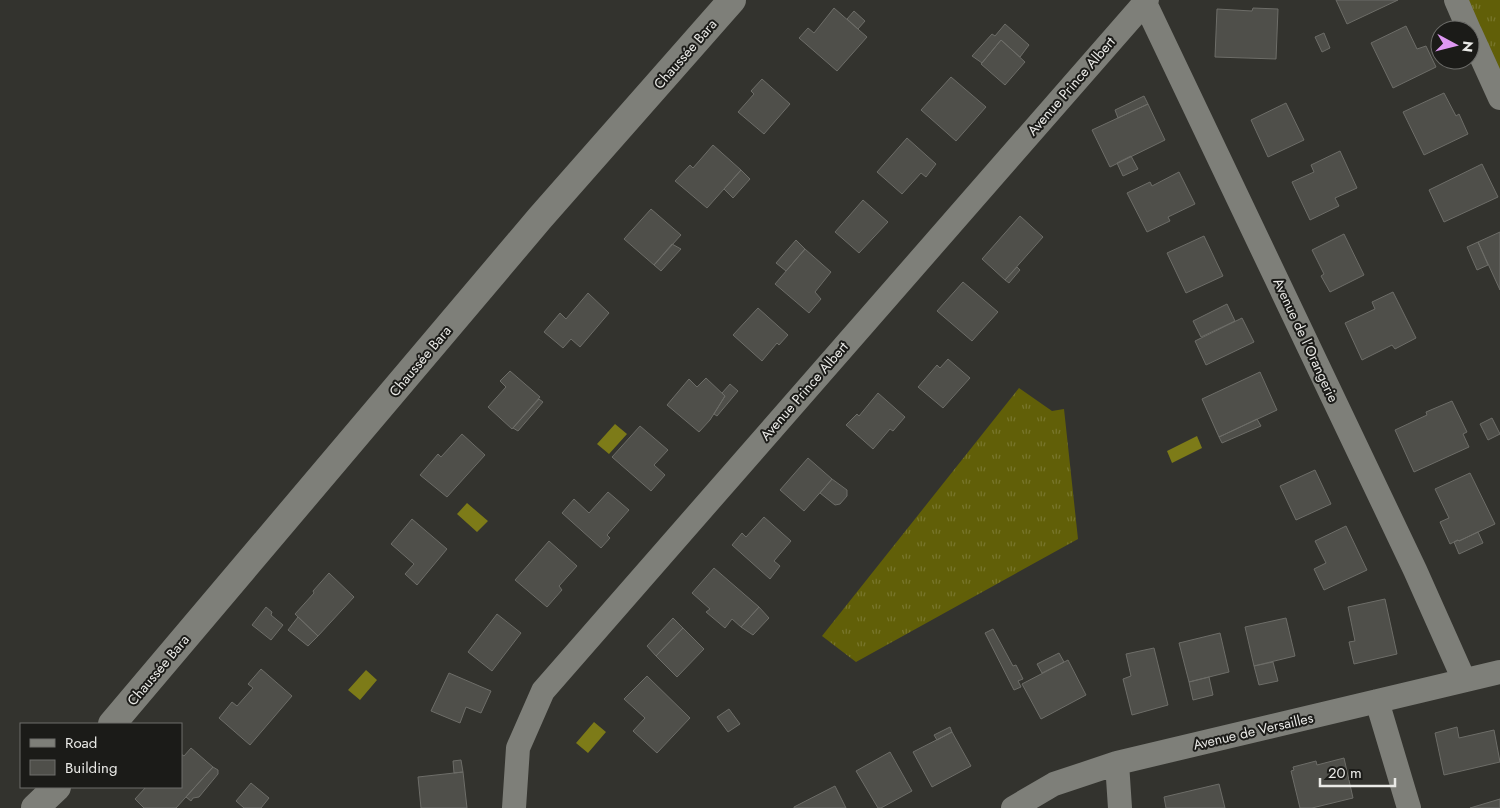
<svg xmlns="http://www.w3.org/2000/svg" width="1500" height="808" font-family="Jost,sans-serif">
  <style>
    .grass { fill: url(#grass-tufts) }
    .water { fill: #7d7b18 }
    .building { fill: #4f4f4a; stroke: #6d6d68 }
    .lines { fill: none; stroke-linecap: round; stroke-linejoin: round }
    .minor { stroke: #7e7f79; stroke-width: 24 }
    .secondary { stroke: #7e7f79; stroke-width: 28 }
    .labels { text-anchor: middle; stroke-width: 4; stroke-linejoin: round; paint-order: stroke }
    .street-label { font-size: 14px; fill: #eaeae7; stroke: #1b1b18 }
  </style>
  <defs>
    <pattern id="grass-tufts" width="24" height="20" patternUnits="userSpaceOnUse" patternTransform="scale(1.25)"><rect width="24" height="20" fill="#615f08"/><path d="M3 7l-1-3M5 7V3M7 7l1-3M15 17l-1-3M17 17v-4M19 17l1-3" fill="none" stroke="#78762c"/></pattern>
  </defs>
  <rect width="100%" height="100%" fill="#33332e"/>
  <path class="grass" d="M 1463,0 L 1500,0 L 1500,70 Z
    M 1019,388 L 1052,411 L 1064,409 L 1078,539 L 856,662 L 822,636 Z"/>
  <path class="water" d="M 615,424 L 627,434 L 609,454 L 597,444 Z
    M 1197,436 L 1202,448 L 1172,463 L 1167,451 Z
    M 467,503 L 488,521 L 477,532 L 457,514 Z
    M 366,670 L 377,680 L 360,700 L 348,690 Z
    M 594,722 L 606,732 L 588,753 L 576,743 Z"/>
  <path class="building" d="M 1336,0 L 1398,0 L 1347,24 Z
    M 834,8 L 867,37 L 837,71 L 799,38 L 808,28 L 814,33 Z
    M 1253,8 L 1278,9 L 1276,59 L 1215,57 L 1217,9 L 1252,11 Z
    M 854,11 L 865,21 L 858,29 L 847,19 Z
    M 1005,24 L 1029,45 L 1020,57 L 1001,40 L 982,63 L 972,56 L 992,34 L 995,36 Z
    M 1406,26 L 1417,49 L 1426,46 L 1436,67 L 1393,88 L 1371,43 Z
    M 1324,33 L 1330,48 L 1322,52 L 1315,37 Z
    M 1001,40 L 1025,62 L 1005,85 L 981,64 Z
    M 951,77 L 986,107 L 956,141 L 921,110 Z
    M 762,79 L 790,104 L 764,134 L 738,112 L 754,94 L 751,91 Z
    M 1444,93 L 1456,116 L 1459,114 L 1468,134 L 1424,155 L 1403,112 Z
    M 1144,96 L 1148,104 L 1118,118 L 1115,110 Z
    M 1286,103 L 1304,140 L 1268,157 L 1251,120 Z
    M 1148,104 L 1165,140 L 1110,167 L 1092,130 Z
    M 907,138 L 936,164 L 926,177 L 921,173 L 902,194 L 877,172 Z
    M 713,145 L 741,170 L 707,208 L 675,181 L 690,165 L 693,168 Z
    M 1340,151 L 1357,188 L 1335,198 L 1339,206 L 1310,220 L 1292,182 L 1314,172 L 1311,165 Z
    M 1131,156 L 1138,169 L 1123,176 L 1117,163 Z
    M 1482,164 L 1498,197 L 1444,222 L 1429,190 Z
    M 741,170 L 750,179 L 733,198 L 724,189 Z
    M 1179,172 L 1195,204 L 1168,217 L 1170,221 L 1147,232 L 1127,193 L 1150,182 L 1152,186 Z
    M 863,200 L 888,222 L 859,253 L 835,232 Z
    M 651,209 L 681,235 L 654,265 L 624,239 Z
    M 1020,216 L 1043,237 L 1005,280 L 982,259 Z
    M 1500,232 L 1500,290 L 1478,242 Z
    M 1344,234 L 1364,275 L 1330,292 L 1321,276 L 1324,274 L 1312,250 Z
    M 1204,236 L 1223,276 L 1186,293 L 1167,253 Z
    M 796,240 L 805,249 L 786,271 L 776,263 Z
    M 1478,242 L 1488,265 L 1477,270 L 1467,247 Z
    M 672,244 L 681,249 L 661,271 L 654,265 Z
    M 805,249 L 831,272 L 815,292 L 821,299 L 809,313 L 775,284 Z
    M 1017,267 L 1020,270 L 1009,283 L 1005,280 Z
    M 963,282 L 998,312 L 972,341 L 937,311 Z
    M 1393,292 L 1416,338 L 1395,349 L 1392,345 L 1362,360 L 1345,323 L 1375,309 L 1372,302 Z
    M 588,293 L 609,313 L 580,347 L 571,339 L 563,348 L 544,332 L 560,313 L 566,319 Z
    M 1227,304 L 1235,321 L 1201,337 L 1193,321 Z
    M 758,308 L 788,335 L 779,345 L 777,343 L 762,361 L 733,335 Z
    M 1242,318 L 1254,342 L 1206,365 L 1195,341 Z
    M 948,359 L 970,378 L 943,408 L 918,387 L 937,365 L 940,368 Z
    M 510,371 L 540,397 L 512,429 L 488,407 L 506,387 L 500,381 Z
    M 1260,372 L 1277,410 L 1219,437 L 1202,399 Z
    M 706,378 L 725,396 L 710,420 L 699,432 L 667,405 L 689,379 L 697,387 Z
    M 730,384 L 738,391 L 717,416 L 714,414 L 725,396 L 722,393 Z
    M 878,393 L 905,417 L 893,431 L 890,429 L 873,449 L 846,425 L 857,414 L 859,416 Z
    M 539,399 L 543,402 L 518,431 L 513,428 Z
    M 1452,401 L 1467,432 L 1463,434 L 1469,447 L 1414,472 L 1395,430 L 1427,415 L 1426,412 Z
    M 1492,418 L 1500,434 L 1488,440 L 1480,424 Z
    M 1257,419 L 1261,426 L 1222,443 L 1219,437 Z
    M 640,426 L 668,450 L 654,465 L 665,475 L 651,491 L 612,457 Z
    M 462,434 L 485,455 L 447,497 L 420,475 L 438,454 L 441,457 Z
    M 808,458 L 832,479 L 804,511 L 780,490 Z
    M 1315,470 L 1331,504 L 1296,520 L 1280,486 Z
    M 1470,473 L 1495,524 L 1459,541 L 1458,540 L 1450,544 L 1440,522 L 1449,518 L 1435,489 Z
    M 832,479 L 847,490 L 847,496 L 840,504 L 835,505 L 820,493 Z
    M 608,492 L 629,510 L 607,535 L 610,538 L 601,548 L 562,513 L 574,499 L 589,513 Z
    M 764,517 L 791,541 L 774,561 L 780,566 L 770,579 L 732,545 L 742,533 L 746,537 Z
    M 412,519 L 447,549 L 417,585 L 405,574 L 414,564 L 391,544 Z
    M 1346,526 L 1367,570 L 1324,590 L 1314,569 L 1326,563 L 1315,541 Z
    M 1478,532 L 1483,543 L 1459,554 L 1454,542 L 1458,540 L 1459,541 Z
    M 549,541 L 577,566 L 559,586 L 562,590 L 547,607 L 515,580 Z
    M 714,568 L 759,607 L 741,627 L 732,619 L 725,628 L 706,612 L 710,609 L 692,593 Z
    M 329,573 L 354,597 L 318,636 L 295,614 L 314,593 L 313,591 Z
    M 1385,599 L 1397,654 L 1354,664 L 1349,642 L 1355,641 L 1348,607 Z
    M 266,607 L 272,612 L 271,615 L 283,625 L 271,640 L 252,625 Z
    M 759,607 L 769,618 L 753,635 L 741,627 Z
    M 497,614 L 521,633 L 492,671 L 468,652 Z
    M 298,617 L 318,636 L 308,646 L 288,630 Z
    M 673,618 L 683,628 L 656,656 L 647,646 Z
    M 1286,618 L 1295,656 L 1254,666 L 1245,627 Z
    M 683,628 L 704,649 L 677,677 L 656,656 Z
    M 993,629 L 1013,666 L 1016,665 L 1023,679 L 1018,681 L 1021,687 L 1014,690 L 985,633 Z
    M 1220,633 L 1229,672 L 1189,682 L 1179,643 Z
    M 1154,648 L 1168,705 L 1132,715 L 1123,679 L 1131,676 L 1126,654 Z
    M 1059,653 L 1064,662 L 1042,673 L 1037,664 Z
    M 1068,660 L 1086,695 L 1041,719 L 1022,684 Z
    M 1273,662 L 1278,681 L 1259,685 L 1254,666 Z
    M 261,669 L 292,696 L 250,745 L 219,718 L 232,702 L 237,706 L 253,688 L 248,684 Z
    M 449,673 L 491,691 L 481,713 L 466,707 L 460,723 L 431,711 Z
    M 647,676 L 690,718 L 657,753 L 633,731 L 645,718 L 624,699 Z
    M 1209,677 L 1213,695 L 1193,700 L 1189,682 Z
    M 729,709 L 740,724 L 728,732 L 717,717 Z
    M 950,727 L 952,732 L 937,740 L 934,735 Z
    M 1457,727 L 1459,738 L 1494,730 L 1500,762 L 1444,775 L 1435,733 Z
    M 952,732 L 971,766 L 932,787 L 913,752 Z
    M 191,748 L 213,767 L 176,808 L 144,808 L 135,799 L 146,787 L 181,787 L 181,754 L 184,756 Z
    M 890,752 L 912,791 L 881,808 L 878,808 L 856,771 Z
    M 1344,758 L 1353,798 L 1312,808 L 1300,808 L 1291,771 L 1294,770 L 1293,767 L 1316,761 L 1317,765 Z
    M 461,760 L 463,772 L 454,773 L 453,761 Z
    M 213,767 L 218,770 L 218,774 L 199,797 L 193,798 L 191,801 L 186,797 Z
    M 463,772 L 467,808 L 421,808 L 418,777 Z
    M 251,783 L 269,798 L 261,808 L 244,808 L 236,801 Z
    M 1219,784 L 1225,808 L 1166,808 L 1164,797 Z
    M 835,786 L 846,808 L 794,808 L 794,807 Z
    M 1500,799 L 1500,808 L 1470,808 Z"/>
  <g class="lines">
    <path class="minor" d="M 1456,0 L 1469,30
      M 1145,3 L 1415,570 L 1464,680
      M 1470,32 L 1500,98
      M 1377,701 L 1409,808
      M 1117,763 L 1120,808
      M 514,808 L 518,748 L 543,691 L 1147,0
      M 1013,808 L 1054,784 L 1117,763 L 1500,672"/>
    <path class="secondary" d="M 112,724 L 540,218 L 732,0
      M 35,808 L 57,787"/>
  </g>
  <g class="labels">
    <g class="street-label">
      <text transform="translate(685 54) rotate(-49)" y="5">Chaussée Bara</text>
      <text transform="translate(1071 86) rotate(-49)" y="5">Avenue Prince Albert</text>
      <text transform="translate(1306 340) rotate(65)" y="5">Avenue de l'Orangerie</text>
      <text transform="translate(420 361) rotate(-50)" y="5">Chaussée Bara</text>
      <text transform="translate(804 391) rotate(-49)" y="5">Avenue Prince Albert</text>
      <text transform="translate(158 670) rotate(-50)" y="5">Chaussée Bara</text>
      <text transform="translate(1253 731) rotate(-13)" y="5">Avenue de Versailles</text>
    </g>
  </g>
  <rect x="20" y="723" width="162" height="65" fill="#1b1b18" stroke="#6e6e6b"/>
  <rect x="30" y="739" width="25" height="8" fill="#7e7f79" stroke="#6e6e6b"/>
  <text x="65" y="748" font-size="15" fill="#eaeae7">Road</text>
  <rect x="30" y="760" width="25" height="15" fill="#4f4f4a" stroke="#6e6e6b"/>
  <text x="65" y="773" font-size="15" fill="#eaeae7">Building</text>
  <g transform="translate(1455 45) rotate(97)"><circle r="24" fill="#1b1b18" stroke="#6e6e6b"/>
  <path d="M0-4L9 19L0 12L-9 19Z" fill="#de98f2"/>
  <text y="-8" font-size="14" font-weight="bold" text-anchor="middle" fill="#eaeae7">N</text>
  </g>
  <path d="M1320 778v8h75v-8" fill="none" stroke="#eaeae7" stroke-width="2.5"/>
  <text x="1328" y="778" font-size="15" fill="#eaeae7" stroke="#1b1b18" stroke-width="4" paint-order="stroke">20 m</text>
</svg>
